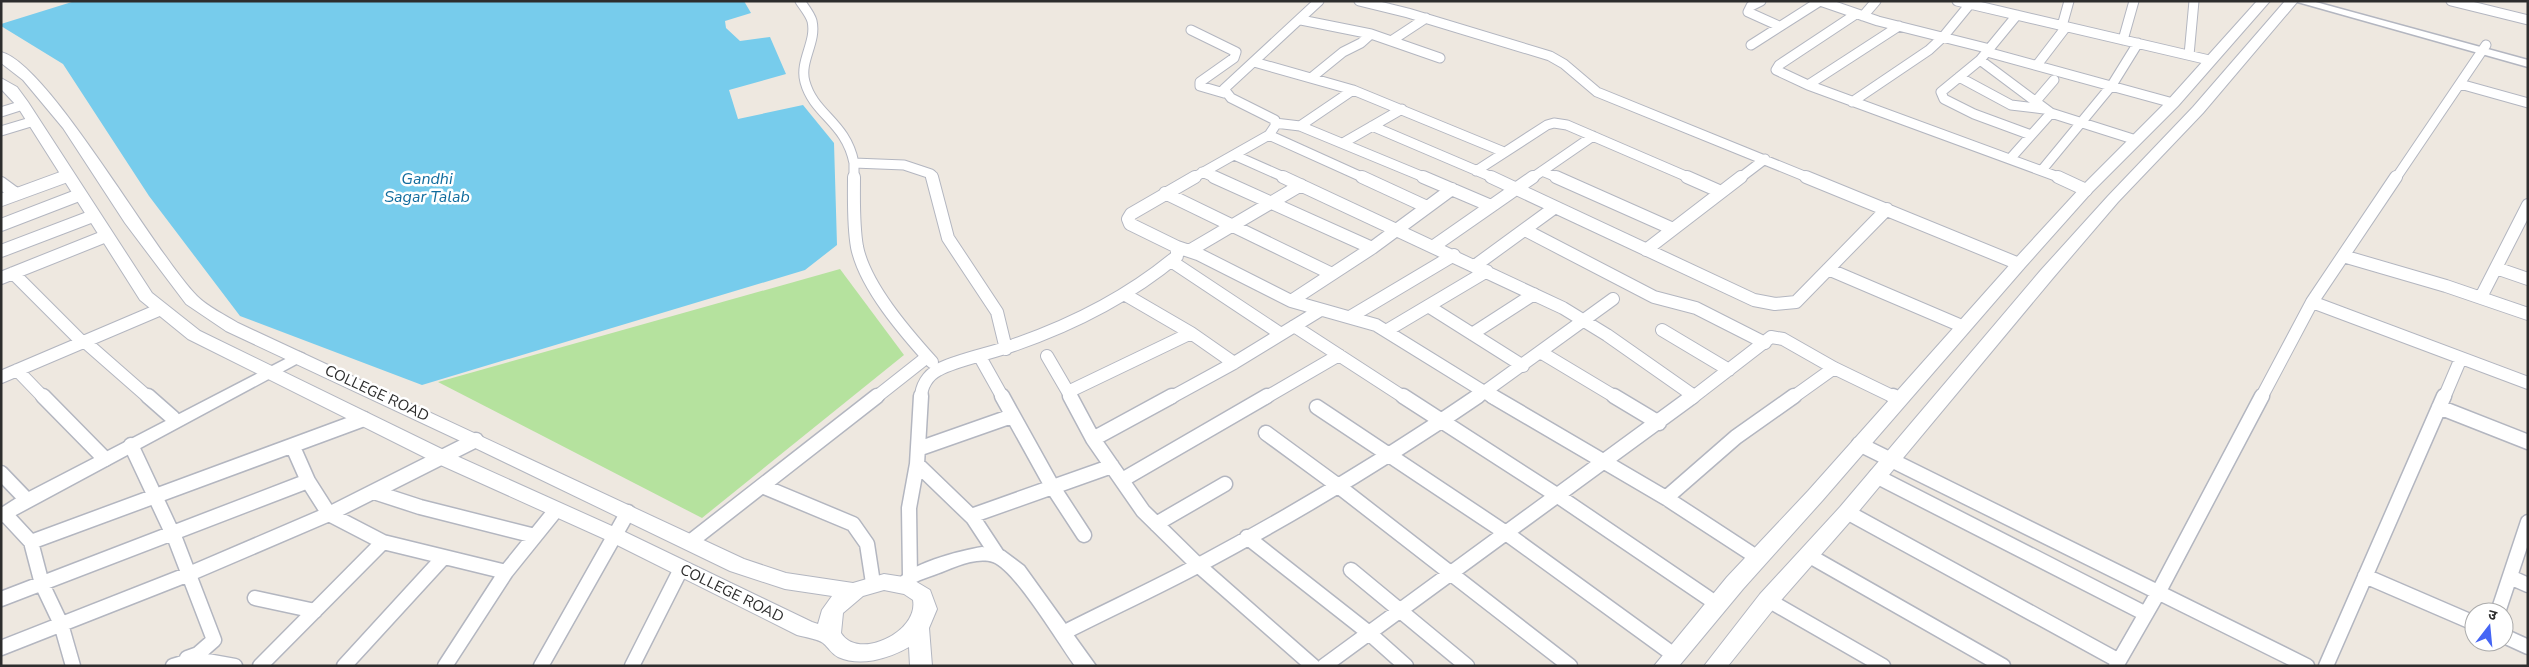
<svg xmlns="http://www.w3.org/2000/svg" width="2529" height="667" font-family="'Nunito Sans','Noto Sans Devanagari',sans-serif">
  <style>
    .green { fill: #b5e29e }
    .water { fill: #77ccec }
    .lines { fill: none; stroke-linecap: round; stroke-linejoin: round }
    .minor-far2-casing { stroke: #b3b6c0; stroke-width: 11 }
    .minor-far1-casing { stroke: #b3b6c0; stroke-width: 14 }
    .minor-casing { stroke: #b3b6c0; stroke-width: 17 }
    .tertiary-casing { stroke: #b3b6c0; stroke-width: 3 }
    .secondary-casing { stroke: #b3b6c0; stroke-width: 2 }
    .minor-far2 { stroke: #fff; stroke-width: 9 }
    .minor-far1 { stroke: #fff; stroke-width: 12 }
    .minor { stroke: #fff; stroke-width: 14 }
    .tertiary { fill: #fff; fill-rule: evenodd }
    .secondary { fill: #fff; fill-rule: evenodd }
    .labels { text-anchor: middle; stroke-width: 5; stroke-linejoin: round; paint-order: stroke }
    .street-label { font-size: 15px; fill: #2d2d2d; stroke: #fff }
    .water-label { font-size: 16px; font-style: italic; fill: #116c9d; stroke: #fff }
  </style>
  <rect width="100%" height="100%" fill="#eee8e0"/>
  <path class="green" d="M 840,269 L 904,355 L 702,518 L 438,382 Z"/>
  <path class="water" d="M 75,1 L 744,1 L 751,13 L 725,21 L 726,28 L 740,41 L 770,37 L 786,74 L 729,90 L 738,119 L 803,105 L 834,143 L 837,245 L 805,270 L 422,385 L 240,316 L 149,196 L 63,64 L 1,26 L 1,24 Z"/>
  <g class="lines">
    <g class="minor-far2-casing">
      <path id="minor-far2" d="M 800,1 C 804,7 810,14 812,21 C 817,42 799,61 805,82 C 814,115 846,122 854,163 L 904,165 L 931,174 L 932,178
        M 1359,1 L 1408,13 L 1550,56 L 1564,64 L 1597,92 L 1809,178
        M 1761,1 L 1751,6 L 1748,12 L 1779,26
        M 1820,1 L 1878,21 L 1990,49
        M 1957,1 L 2209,60
        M 2451,1 L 2528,20
        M 1856,14 L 1779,65 L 1776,70 L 1808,85 L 2061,178
        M 2017,15 L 1980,60 L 1941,92 L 1944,99 L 1974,114 L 2031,135
        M 1863,16 L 1876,1
        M 1301,20 L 1371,34 L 1440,58
        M 2062,26 L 2069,1
        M 1191,30 L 1236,52 L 1234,58 L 1200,82 L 1200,86 L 1224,93
        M 2123,40 L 2134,1
        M 1391,41 L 1426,18
        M 1751,45 L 1820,1
        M 1987,52 L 2173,103
        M 2189,55 L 2194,1
        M 1980,60 L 2051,113 L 2136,140
        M 1254,62 L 1353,90 L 1504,152
        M 2037,65 L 2066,27
        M 1959,77 L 2011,105 L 2044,109
        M 1311,78 L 1343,52 L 1361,43 L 1371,34
        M 2460,84 L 2528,103
        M 1808,85 L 1899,26
        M 2036,101 L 2054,80
        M 1852,102 L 1929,50 L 1943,37 L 1970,4
        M 1,112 L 23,105
        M 1275,123 L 1300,126 L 1426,178
        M 1300,126 L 1353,90
        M 1372,126 L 1494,178
        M 1,131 L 34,121
        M 1269,135 L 1364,178
        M 1343,143 L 1402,109
        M 1234,155 L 1286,178
        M 2010,159 L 2051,113
        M 854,163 L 854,178
        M 2042,170 L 2112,85 L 2138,43
        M 1476,171 L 1547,125 L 1554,123 L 1567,125 L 1690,178
        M 1542,171 L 1559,178
        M 1202,172 L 1216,178
        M 60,178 L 67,176
        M 1193,178 L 1269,135 L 1275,126 L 1275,120 L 1231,98 L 1224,89 L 1319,1
        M 1532,178 L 1593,136
        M 1740,178 L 1765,159
        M 2396,178 L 2486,45"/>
    </g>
    <g class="minor-far1-casing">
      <path id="minor-far1" d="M 854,177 C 854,200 853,224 857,247 C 865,286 905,332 932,362
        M 932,177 L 948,238 L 997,312 L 1006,349
        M 1214,177 L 1372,248
        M 1283,177 L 1563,308 L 1607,335 L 1694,396
        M 1362,177 L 1427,207
        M 1423,177 L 1491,206
        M 1491,177 L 1754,300 L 1775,304 L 1796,302 L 1887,209
        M 1556,177 L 1673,229
        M 1687,177 L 1721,192
        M 1806,177 L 2019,264
        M 2058,177 L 2086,190
        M 1,183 L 16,194
        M 1165,193 L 1332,274
        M 1,200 L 64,177
        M 1,225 L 79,195
        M 1525,230 L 1654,297 L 1696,308 L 1765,343
        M 1434,246 L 1533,177
        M 1177,247 L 1198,254 L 1291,301 L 1376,325 L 1494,398
        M 1646,250 L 1741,177
        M 1,251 L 93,216
        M 1189,251 L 1301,185
        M 2343,256 L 2446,286 L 2528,314
        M 1171,261 L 1281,334
        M 1476,265 L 1554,208
        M 2496,268 L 2528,279
        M 1828,269 L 1964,327
        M 13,273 L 82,342 L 84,341 L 149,398
        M 1,278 L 106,236
        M 1124,294 L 1191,333 L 1234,363
        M 2481,297 L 2528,205
        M 1291,301 L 1372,248 L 1452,189
        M 2312,302 L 2528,383
        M 1428,306 L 1523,366
        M 1350,317 L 1454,255
        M 1294,326 L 1405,398
        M 1662,330 L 1729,370
        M 1386,331 L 1487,271
        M 1472,334 L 1534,294
        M 1542,353 L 1617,398
        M 1047,356 L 1068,392
        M 980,357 L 1003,398
        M 17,370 L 44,398
        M 1,377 L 161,309
        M 875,398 L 927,357
        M 921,398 C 921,386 928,375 938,370 C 955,360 993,353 1014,345 C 1075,324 1128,297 1177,256 L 1177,247 L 1130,224 L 1128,219 L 1131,214 L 1195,177
        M 1071,398 L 1068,392 L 1191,333
        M 1170,398 L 1234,363 L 1319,311
        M 1265,398 L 1339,355
        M 1476,398 L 1613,299
        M 1692,398 L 1771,337 L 1783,339 L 1834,368 L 1896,398
        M 1792,398 L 1834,368
        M 2261,398 L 2312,302 L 2396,177
        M 2444,398 L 2461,358"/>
    </g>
    <g class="minor-casing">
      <path id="minor" d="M 43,396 L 105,459
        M 148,396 L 173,418
        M 1002,396 L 1052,486 L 1084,535
        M 1070,396 L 1093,439 L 1143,511 L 1198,565 L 1313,666
        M 1403,396 L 1558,496 L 1717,604
        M 1492,396 L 1666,498 L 1758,558
        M 1614,396 L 1659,423
        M 1893,396 L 1899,399
        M 1317,407 L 1506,533 L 1674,655
        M 2439,407 L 2528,442
        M 1266,433 L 1337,485 L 1570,666
        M 1093,439 L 1172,396
        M 1859,444 L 2307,666
        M 131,445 L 176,541 L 214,640 L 198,654 L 187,658
        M 293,447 L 308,481 L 329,514 L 383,542 L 506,572
        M 918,449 L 1012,416
        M 917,464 L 973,518 L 998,556
        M 1,473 L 27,500
        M 1876,476 L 2146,614
        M 1122,480 L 1267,396
        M 762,486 L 853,524 L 867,544 L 873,583
        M 374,492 L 420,507 L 535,536
        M 1666,498 L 1736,437 L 1794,396
        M 1847,512 L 2119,661
        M 5,514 L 31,542 L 42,584 L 61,624 L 73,666
        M 971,516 L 1112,466
        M 1156,524 L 1225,484
        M 1247,537 L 1369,633 L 1406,666
        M 31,542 L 364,419
        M 690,542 L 877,396
        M 1808,555 L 2003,666
        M 1351,570 L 1467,666
        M 2365,576 L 2474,623
        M 910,577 L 909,508 L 917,464 L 921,396
        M 2510,577 L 2528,585
        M 255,598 L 315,611
        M 1,599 L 308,481
        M 1768,600 L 1883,666
        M 2498,612 L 2528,522
        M 1063,633 C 1108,610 1154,589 1199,565 C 1294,514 1388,458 1478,396
        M 2504,636 L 2528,647
        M 1,648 L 189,574 L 329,514 L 476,440
        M 173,666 L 196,659 L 235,666
        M 260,666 L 383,542
        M 344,666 L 443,558
        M 445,666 L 506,572 L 556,510
        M 541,666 L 628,512
        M 632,666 L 681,569
        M 1324,666 L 1693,396
        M 2116,666 L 2158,593 L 2262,396
        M 2326,666 L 2444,396"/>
    </g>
    <g class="tertiary-casing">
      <path id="tertiary" d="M 2294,1 L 2312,1 L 2528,60 L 2528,67 Z
        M 299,352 L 304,354 L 307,357 L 304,360 L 1,523 L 1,508 L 15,499 Z
        M 982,547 L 1004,551 L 1024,566 L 1096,666 L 1075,666 C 1059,644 1015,570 993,562 C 975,556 951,569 934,575 C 929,577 921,579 916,582 C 909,587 908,592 897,589 L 895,584 C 906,564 959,551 982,547 Z"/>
    </g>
    <g class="secondary-casing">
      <path id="secondary" d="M 2257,1 L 2270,1 L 2178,106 L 2091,193 L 2025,267 L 1822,501 L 1743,589 L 1679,666 L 1654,666 L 1727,577 L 1808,491 L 2013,261 L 2081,187 L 2168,100 Z
        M 2285,1 L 2298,1 L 2203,113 L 2118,202 L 2053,278 L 1854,517 L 1776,606 L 1728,666 L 1704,666 L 1760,594 L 1840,507 L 2041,270 L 2108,196 L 2193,107 Z
        M 1,52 C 49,64 153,251 197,296 C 208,307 225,315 238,323 L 744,559 L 786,573 L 853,583 L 884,574 L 910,578 L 930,590 L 937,609 L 929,628 L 932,666 L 910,666 L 909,647 C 888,659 860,667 838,657 C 831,653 829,648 823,643 C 818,639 804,637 797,635 L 609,541 L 436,463 L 188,339 L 140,300 L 17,106 L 1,89 L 1,78 L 17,87 L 28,102 L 152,293 L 200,331 L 450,453 L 623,531 L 812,622 L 818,624 L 822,610 L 832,596 L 785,589 L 730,571 L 469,445 L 226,331 L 186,304 L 125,223 L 63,128 L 23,80 L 1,63 ZM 884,590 L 904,594 L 913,600 C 919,632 858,661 841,633 L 843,613 L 863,596 Z"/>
    </g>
    <use href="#minor-far2" class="minor-far2"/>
    <use href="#minor-far1" class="minor-far1"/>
    <use href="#minor" class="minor"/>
    <use href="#tertiary" class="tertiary"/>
    <use href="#secondary" class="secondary"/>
  </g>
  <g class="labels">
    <g class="street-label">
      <text transform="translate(377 393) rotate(25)" y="5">COLLEGE ROAD</text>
      <text transform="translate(732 593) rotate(26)" y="5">COLLEGE ROAD</text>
    </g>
    <g class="water-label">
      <text x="427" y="184">Gandhi<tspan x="427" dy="18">Sagar Talab</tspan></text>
    </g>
  </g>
  <rect width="2529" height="667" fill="none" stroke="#2d2d2d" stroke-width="5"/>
  <g transform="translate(2489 627) rotate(16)"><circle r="24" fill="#ffffff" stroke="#ababab"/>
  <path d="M0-4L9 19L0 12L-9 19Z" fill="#4565f5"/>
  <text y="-8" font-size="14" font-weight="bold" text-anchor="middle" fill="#2d2d2d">उ</text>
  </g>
</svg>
